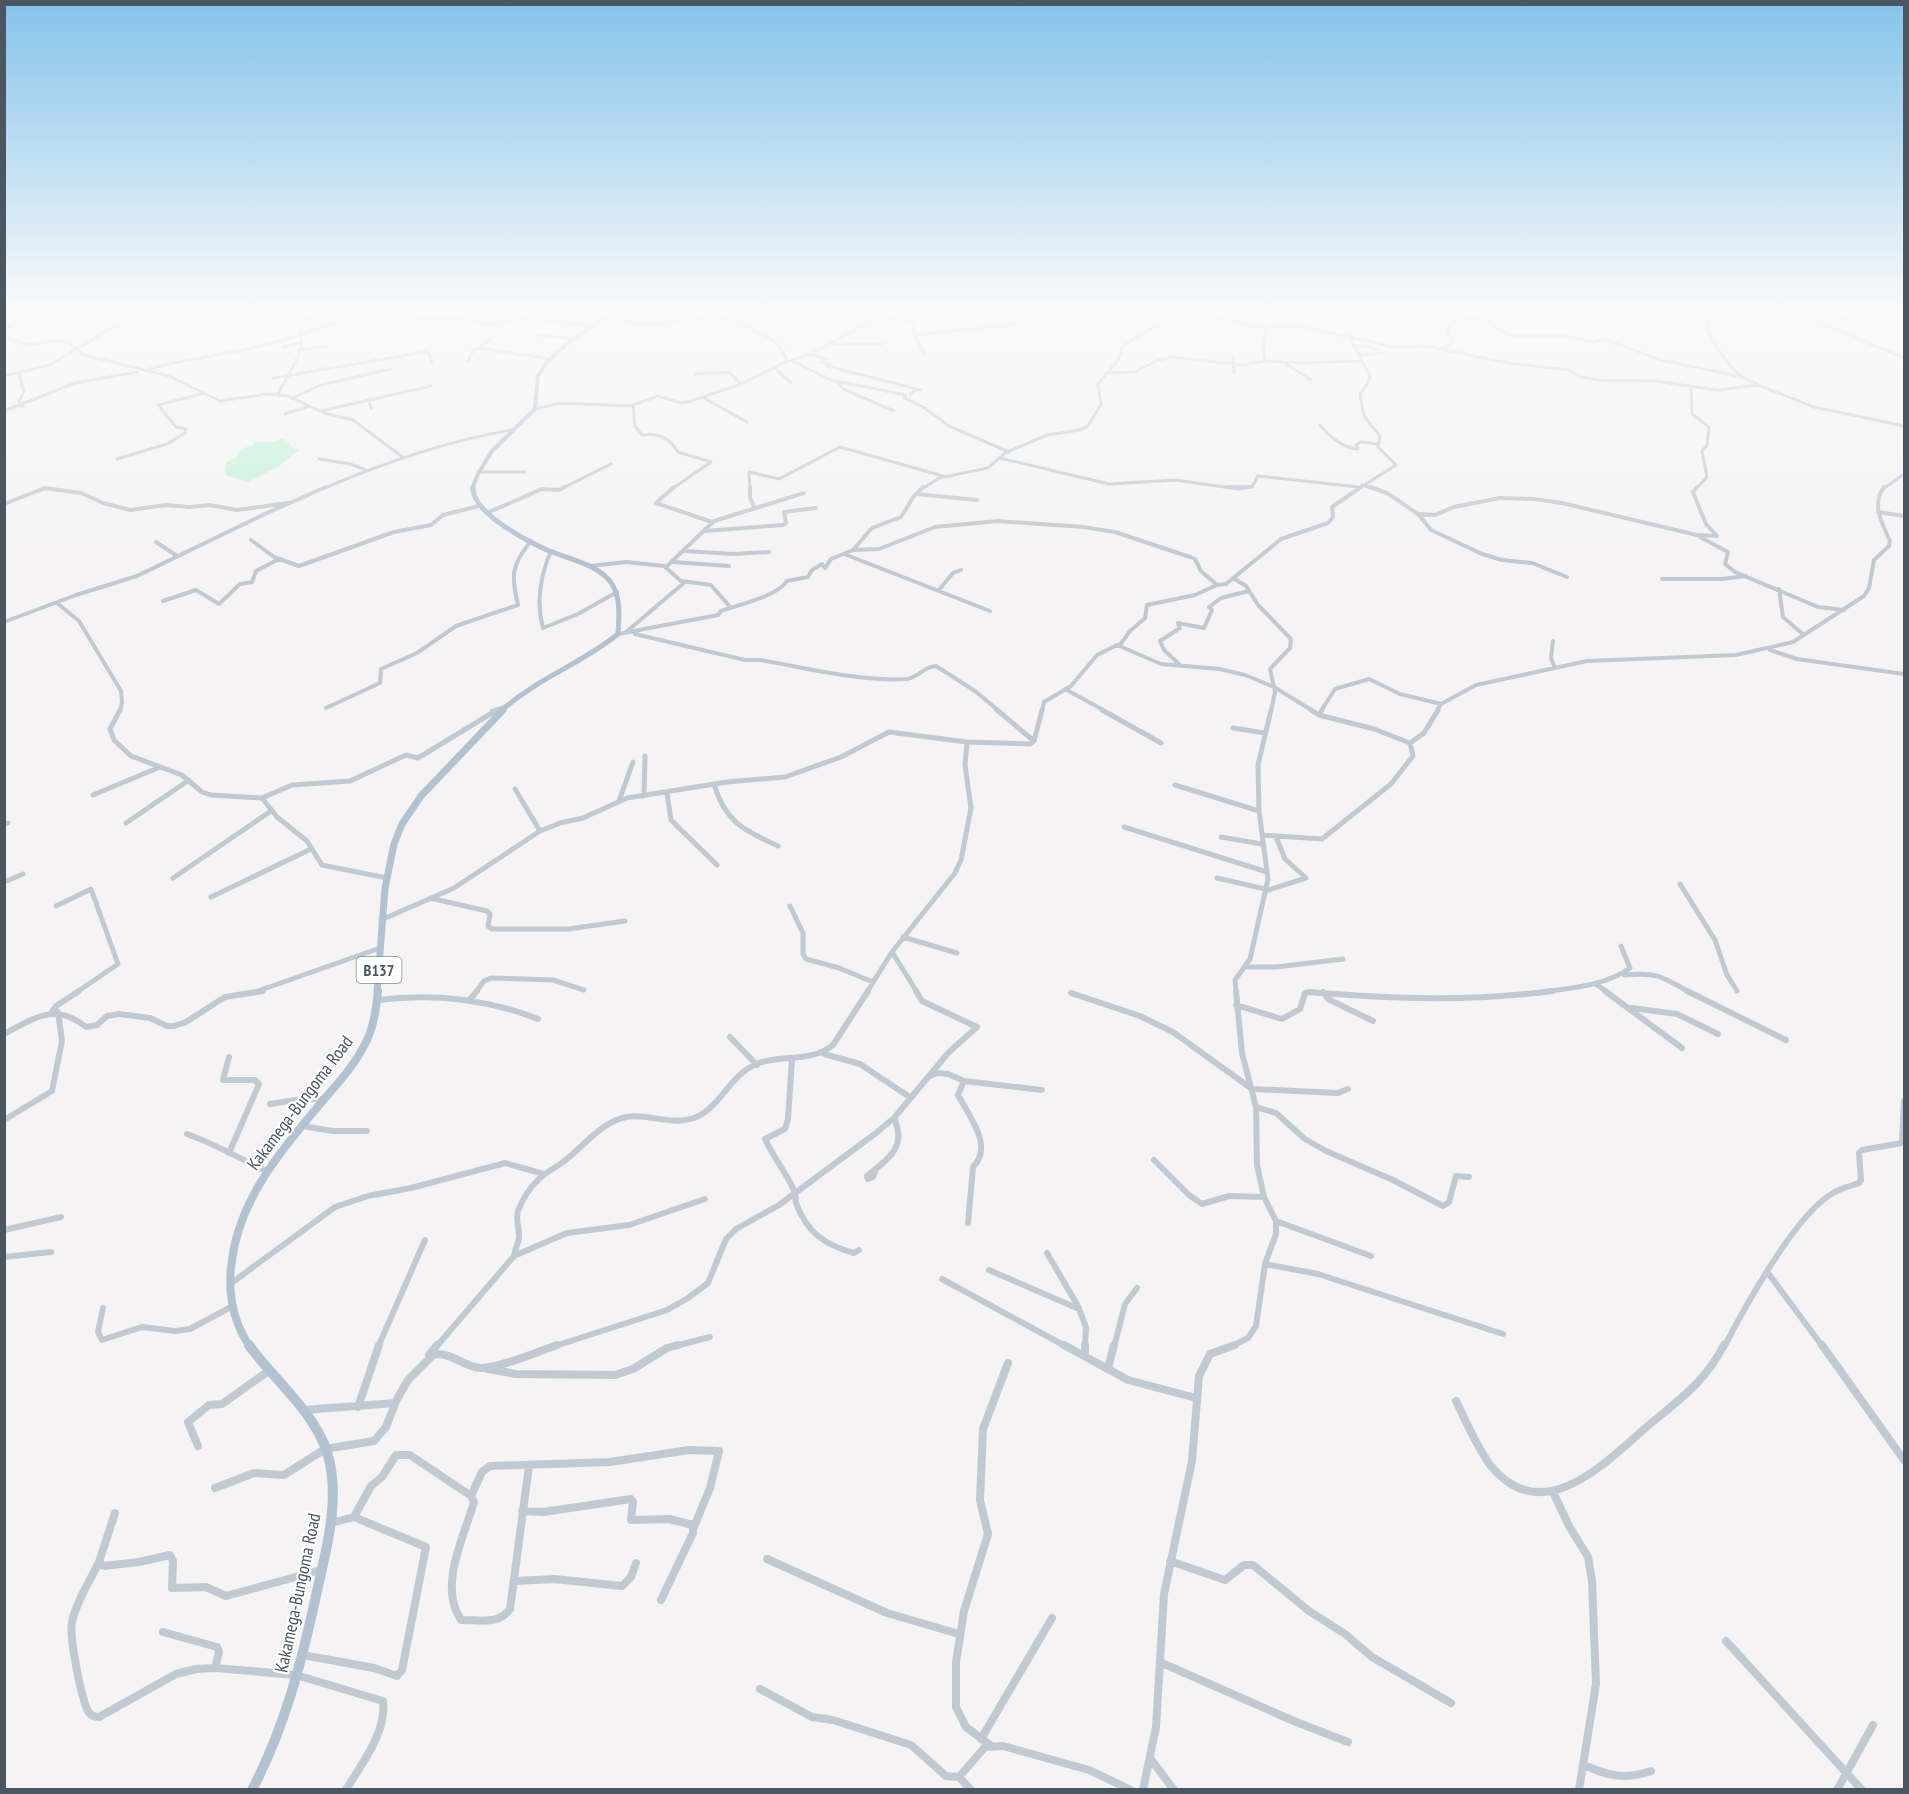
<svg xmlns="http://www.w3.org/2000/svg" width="1909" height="1794" font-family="'PT Sans Narrow',sans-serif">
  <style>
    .green { fill: #c3f1d5 }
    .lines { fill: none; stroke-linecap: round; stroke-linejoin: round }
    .river { stroke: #90daee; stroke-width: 4 }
    .minor-far4 { stroke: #c1cad2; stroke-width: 3 }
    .minor-far3 { stroke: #c1cad2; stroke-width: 4 }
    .minor-far2 { stroke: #c1cad2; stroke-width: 5 }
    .minor-far1 { stroke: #c1cad2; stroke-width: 6 }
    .minor { stroke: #c1cad2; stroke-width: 8 }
    .major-far4 { stroke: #b3c2d1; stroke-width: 4 }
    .major-far3 { stroke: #b3c2d1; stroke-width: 5 }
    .major-far2 { stroke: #b3c2d1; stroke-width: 7 }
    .major-far1 { stroke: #b3c2d1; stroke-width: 8 }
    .major { stroke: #b3c2d1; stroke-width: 10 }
    .labels { text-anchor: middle; stroke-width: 4.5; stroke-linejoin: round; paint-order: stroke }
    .shield { fill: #fff; stroke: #808990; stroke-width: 1.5 }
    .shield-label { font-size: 16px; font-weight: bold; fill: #4a5661 }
    .street-label { font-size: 18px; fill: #4a5661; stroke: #fff }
  </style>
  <rect width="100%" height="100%" fill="#f5f3f3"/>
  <path class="green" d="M 284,438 L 294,449 L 300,449 L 279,466 L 248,482 L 225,475 L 226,462 L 236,458 L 241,449 L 253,445 L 255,442 L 271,442 Z"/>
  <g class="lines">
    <path class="river" d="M 1597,312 L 1603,314 L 1608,312
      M 1671,312 L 1681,316 L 1690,312
      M 1730,312 L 1729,317 L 1738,318 L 1757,312
      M 1771,312 L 1784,312
      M 1833,312 L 1842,319 L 1853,318 L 1845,312
      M 1890,312 L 1904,318"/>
    <path class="minor-far4" d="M 273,312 L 311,318
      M 409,312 L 411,317 L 417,319 L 463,319 L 487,324 L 523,319 L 594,325
      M 878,312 L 880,316 L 912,322 L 915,335 L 1016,324
      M 1186,312 L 1265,328 L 1296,325 L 1394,347 L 1426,346 L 1508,363 L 1569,370 L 1581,377 L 1599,380 L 1655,381 L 1717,390 L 1758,385 L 1814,407 L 1904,426
      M 1479,312 L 1498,330 L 1516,336 L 1567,336 L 1593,342 L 1604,339 L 1661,360 L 1742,377
      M 1702,312 L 1708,319 C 1702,333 1732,370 1744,378 C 1748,380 1753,382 1757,384
      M 605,318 L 646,325 L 714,317 L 732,319 L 773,340 L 783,351 L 787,361
      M 1812,319 L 1904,358
      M 1266,328 L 1263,349 L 1265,361 L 1301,363 L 1362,361
      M 4,331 L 30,312
      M 914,334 L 924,353
      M 539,335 L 575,339
      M 1349,336 L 1370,376 L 1368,383 L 1360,394 L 1364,416 L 1380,436 L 1378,447 L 1396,465 L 1358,489
      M 4,337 L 29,345 L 52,341 L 68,342 L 84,355 L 169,376 L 220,401 L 267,394 L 288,396 L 324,413 L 353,420 L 404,458
      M 831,344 L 882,344
      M 1353,346 L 1367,346 L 1376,349
      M 283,347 L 302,342
      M 479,348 L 489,340
      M 1441,348 L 1451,345 L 1453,341 L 1447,330 C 1456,317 1470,319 1484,318
      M 299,350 L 327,346
      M 811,354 L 827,359 L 821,362 L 830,365
      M 1358,355 L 1382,353
      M 1233,357 L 1234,373
      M 791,360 L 831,380 L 906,395 L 904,398 L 923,407 L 949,426 L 1009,452
      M 468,361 L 473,350 L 479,348 L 550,359
      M 1286,364 L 1311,380
      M 827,366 L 921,390
      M 775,368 L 791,383
      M 146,370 C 186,358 228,355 268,344 C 301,336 330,325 360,312
      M 21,372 L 20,379 L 24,391 L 19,402 L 23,406
      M 1105,373 L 1135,372 L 1156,361 L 1171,357 L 1243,365 L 1265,361
      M 695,374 L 729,372 L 741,384
      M 4,376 L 50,365 L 123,321 L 130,312
      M 273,378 L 425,352 L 429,354 L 432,362
      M 838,382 L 843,389 L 894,411
      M 1691,387 L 1692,414 L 1709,427 L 1707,445 L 1702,451 L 1707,477 L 1696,489
      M 278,394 C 287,376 307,350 300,330 L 307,321 L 320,312
      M 910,395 L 916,389
      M 702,397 L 747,422
      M 292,398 L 321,385 L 391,369
      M 369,399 L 371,408
      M 633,406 L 635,426 L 642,435 C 659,433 669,437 678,452 L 711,462
      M 535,409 L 560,403 L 630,406 L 658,396 L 681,403 L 688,402 L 741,384 L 783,363 L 811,354 L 880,316
      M 4,411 L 75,383 L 137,372
      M 321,411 L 431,386
      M 285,414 L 310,406
      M 1320,425 C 1330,437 1342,448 1358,449 L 1356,445 L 1360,442 L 1379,444
      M 1000,458 L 1109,484 L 1176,480 L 1238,489
      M 117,459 L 167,444 L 185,433 L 186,429 L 176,427 L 158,405 L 205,393
      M 319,459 L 350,464 L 366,470
      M 479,472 L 525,472
      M 1362,485 L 1374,489
      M 43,489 L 52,489
      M 322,489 C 383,463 446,441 511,430
      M 561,489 L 611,464
      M 672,489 L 711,462
      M 750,489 L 749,472 L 779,479 L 840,447 L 943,476
      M 922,489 L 939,478 L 988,468 L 1005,453 L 1047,435 L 1080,430 L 1088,426 L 1101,404 L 1098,384 L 1118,360 L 1123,346 L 1165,320 L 1188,312
      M 1238,489 L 1252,487 L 1258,476 L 1358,487
      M 1883,489 L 1904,474"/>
    <path class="minor-far3" d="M 674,487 L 656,503 L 712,522
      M 750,487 L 750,498 L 754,507
      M 1227,487 L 1249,487
      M 1370,487 L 1387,493 L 1418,514 L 1435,515 L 1454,507 L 1500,498 L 1534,499 L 1562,503 L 1697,535 L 1717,536 L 1706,524 L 1693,492 L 1697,487
      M 916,494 L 977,500
      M 4,504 L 45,488 L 81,493 L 103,503 L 130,510 L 166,505 L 189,507 L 210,505 L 237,510 L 288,503
      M 1878,512 L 1904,516
      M 487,513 L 542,489 L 559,490 L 564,487
      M 1418,514 L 1431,530 L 1482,554 L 1502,560 L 1532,563 L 1567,577
      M 704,531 L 783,525 L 786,523 L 784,512 L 816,508
      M 1700,537 L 1728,552 L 1725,564 L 1735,572 L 1818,607 L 1844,610
      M 251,540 L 274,557 L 299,566 L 394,532 L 431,525 L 443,515 L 479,506
      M 156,542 L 177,556
      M 853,550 L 879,549 L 935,527 L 998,521 L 1083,527 L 1115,532 L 1190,557 L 1195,559 L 1201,571 L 1217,585 L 1226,584 L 1281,539 L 1328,523 L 1333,517 L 1332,507 L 1361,487
      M 551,551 C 540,576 536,602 543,628 L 578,614 L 617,592
      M 686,551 L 733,554 L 769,552
      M 844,554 L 990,611
      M 673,562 L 729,566
      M 591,566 L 626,562 L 664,566 L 681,581 L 711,585 L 731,608
      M 666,567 L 714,521 L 804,493
      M 1233,578 L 1246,586 L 1258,605 L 1291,639 L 1290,648 L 1270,669 L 1275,692 L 1271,711
      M 1662,579 L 1722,579 L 1746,576
      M 1779,589 L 1783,617 L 1804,635
      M 939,590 L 953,573 L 961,570
      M 163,601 L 196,590 L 219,604 L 240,584 L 252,582 L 256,571 L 279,559
      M 57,603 L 79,621 L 121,691 L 122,702 L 120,711
      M 4,622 L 76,595 L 137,576 L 267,513 L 326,487
      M 625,633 L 685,582
      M 618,634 L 718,615 L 721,611 C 738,605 778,596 787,581 L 808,577 L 812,570 L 822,564 L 825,568 L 831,559 L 853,550 L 872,528 L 901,517 L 914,496 L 923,487
      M 635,634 L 745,660 L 761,660 C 805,668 862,682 907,679 C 918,678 924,666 936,666 L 975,691 L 999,711
      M 1553,641 L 1551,658 L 1555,668
      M 1120,645 L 1130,631 L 1145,618 L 1147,605 L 1195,595 L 1217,585
      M 1770,650 L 1797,659 L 1904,674
      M 1180,665 L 1164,650 L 1160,641 L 1180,628 L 1178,623 L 1204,628 L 1212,610 L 1209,607 L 1221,598 L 1249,591
      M 1065,689 L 1105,711
      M 326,708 L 380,683 L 381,669 L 417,653 L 456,626 L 518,605 C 511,576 511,565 531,541
      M 492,711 L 505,707
      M 1042,711 L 1044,702 L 1071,686 L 1097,655 L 1117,645 L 1161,664 L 1220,669 L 1245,675 L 1274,687 L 1313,711
      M 1321,711 L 1335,689 L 1369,679 L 1400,694 L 1441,704
      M 1437,711 L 1441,704 L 1476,685 L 1587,661 L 1736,655 L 1793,642 L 1864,596 L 1869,588 L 1874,560 L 1889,546 L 1890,541 C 1882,523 1871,505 1884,487"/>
    <path class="minor-far2" d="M 120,710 L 110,729 L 114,740 L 131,756 L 182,775 L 202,792 L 211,795 L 262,798 L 292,785 L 350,781 L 406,755 L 418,758 L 497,710
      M 997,710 L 1034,741
      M 1102,710 L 1161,743
      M 1311,710 L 1319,715 L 1374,729 L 1410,743 L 1424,733 L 1438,710
      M 1319,715 L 1322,710
      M 1233,728 L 1265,733
      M 714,784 C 725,822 744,830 778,846
      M 1175,785 L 1259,811
      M 515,789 L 540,831
      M 667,793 L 671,820 L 717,865
      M 93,795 L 160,767
      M 644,796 L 645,756
      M 262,798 L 277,817 L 307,841 L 322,865 L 387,878
      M 619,801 L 633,762
      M 126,823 L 189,780
      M 4,824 L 8,823
      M 1124,827 L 1267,872
      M 1262,835 L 1322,839 L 1391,784 L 1413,756 L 1410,743
      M 1221,837 L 1262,844
      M 173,878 L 271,811
      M 1217,878 L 1265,889
      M 4,882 L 23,874
      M 1680,884 L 1715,940 L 1727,975 L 1737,991
      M 1265,891 L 1306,878 L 1285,859 L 1276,837
      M 211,897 L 311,849
      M 430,898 L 487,911 L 490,914 L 488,926 L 492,929 L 568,929 L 625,921
      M 56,906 L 91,889 L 118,964 L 77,992
      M 790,906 L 803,933 L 803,954 L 806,959 L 839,968 L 873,982
      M 381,920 L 454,888 L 540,831 L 560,823 L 583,818 L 627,798 L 727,782 L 785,777 L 841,757 L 889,732 L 967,742 L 1030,744 L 1034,741 L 1042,710
      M 903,937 L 957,953
      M 892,952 L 917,992
      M 1245,967 L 1276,967 L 1343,959
      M 1624,975 C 1657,972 1661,976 1689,992
      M 1596,984 L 1607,992
      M 255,992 L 380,948
      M 476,992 L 484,981 L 491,978 L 553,980 L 584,990
      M 867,992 L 892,952 L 955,873 L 961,860 L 971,808 L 965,765 L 967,742
      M 1236,992 L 1235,980 L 1250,959 L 1268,879 L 1259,811 L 1258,765 L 1271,710
      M 1542,992 C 1571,988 1605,986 1630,968 L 1621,946"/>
    <path class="minor-far1" d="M 916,991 L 922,1001 L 977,1027 L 948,1053 L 929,1076
      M 1605,991 L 1682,1048
      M 1687,991 L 1786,1040
      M 1323,992 L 1328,999 L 1373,1021
      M 1071,993 L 1140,1016 L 1173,1032 L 1252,1089 L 1338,1093 L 1348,1089
      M 471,998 L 477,991
      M 377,1000 C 433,993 485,998 538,1019
      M 1236,1005 L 1282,1019 L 1300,1009 L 1305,993 L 1310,992 C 1393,999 1469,1002 1553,991
      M 1632,1008 L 1677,1014 L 1718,1034
      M 52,1012 L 56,1006 L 79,991
      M 4,1034 C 35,1018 55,1002 86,1027 L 97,1025 L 107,1016 L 119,1014 L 150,1018 L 167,1026 L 174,1026 L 186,1022 L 225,997 L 263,991
      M 730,1037 L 757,1065
      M 824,1054 L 860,1064 L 911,1098
      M 229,1057 L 223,1080 L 255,1080 L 259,1084 L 229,1153
      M 792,1059 L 788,1119 L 785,1129 L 765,1139 C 773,1157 790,1178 795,1193 C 796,1196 795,1200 796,1203 C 807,1233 825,1245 854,1253 L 859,1250
      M 964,1081 L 958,1095 C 969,1116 994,1146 973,1167 L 968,1223
      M 270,1104 L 302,1099 L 324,1099
      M 1256,1107 L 1276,1113 L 1305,1139 L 1326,1151 L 1393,1180 L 1443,1206 L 1449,1202 L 1456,1176 L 1469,1177
      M 4,1120 L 52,1091 L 62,1041 L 58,1012
      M 302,1126 L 333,1131 L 367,1131
      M 187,1134 C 215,1144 239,1158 266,1171
      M 1154,1160 L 1189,1195 L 1202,1204 L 1229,1196 L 1264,1197
      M 876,1169 L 873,1177 L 868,1179 L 867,1176 C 889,1158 907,1148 894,1118
      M 1276,1221 L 1371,1256
      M 4,1230 L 61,1217
      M 1047,1253 L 1079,1308
      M 514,1256 L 567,1233 L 629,1225 L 705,1199
      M 4,1257 L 51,1252
      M 1265,1264 L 1318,1274 L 1503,1334
      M 989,1270 L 1079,1309 L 1086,1327 L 1085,1347
      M 1768,1273 L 1823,1347
      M 942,1279 L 1067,1347
      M 230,1284 L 335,1207 L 368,1196 L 411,1188 L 505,1163 L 544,1174
      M 103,1308 L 98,1332 L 102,1340 L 142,1327 L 175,1331 L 190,1329 L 231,1307
      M 378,1347 L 425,1240
      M 436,1347 L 514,1256 C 515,1250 518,1244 519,1238 C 520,1229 515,1221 518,1211 C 522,1200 529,1189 537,1181 C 545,1172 554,1169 563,1162 C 582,1148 601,1122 626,1117 C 648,1113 671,1126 694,1118 C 721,1108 730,1073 759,1063 C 785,1054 810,1063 833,1045 L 868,991
      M 552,1347 L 667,1310 L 688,1298 L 708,1283 L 726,1239 L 736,1229 L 779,1205 L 876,1133 L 894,1118 L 928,1077 L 937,1073 L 948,1074 L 964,1081 L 1042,1090
      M 672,1347 L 710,1337
      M 1114,1347 L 1125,1304 L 1137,1288
      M 1230,1347 L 1248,1338 L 1256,1326 L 1265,1264 L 1276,1234 L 1276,1221 L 1264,1197 L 1257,1165 L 1256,1107 L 1242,1053 L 1236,991
      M 1724,1347 C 1745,1307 1795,1215 1833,1193 C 1841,1188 1851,1186 1859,1183 L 1861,1180 L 1859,1153 L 1862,1150 L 1902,1143 L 1904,1101"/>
    <path class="minor" d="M 1064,1345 L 1128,1380 L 1196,1398
      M 1822,1345 L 1904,1460
      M 429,1355 L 437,1345
      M 1085,1355 L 1085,1345
      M 1108,1368 L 1114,1345
      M 488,1369 L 516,1374 L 615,1375 L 633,1369 L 667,1348 L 678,1345
      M 1456,1401 C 1467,1423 1476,1446 1491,1466 C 1541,1527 1601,1467 1642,1431 C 1675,1402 1703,1386 1724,1345
      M 358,1407 L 379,1345
      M 304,1410 L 395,1403
      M 198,1446 L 188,1422 L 209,1405 L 222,1404 L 270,1370
      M 215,1488 L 254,1473 L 284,1475 L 325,1449 L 374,1441 L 386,1427 L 396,1401 L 408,1380 L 433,1355 C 450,1351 464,1367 481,1368 C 497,1369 540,1351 557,1345
      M 1553,1492 L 1569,1526 L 1588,1557 L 1592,1581 L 1596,1684 L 1579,1790
      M 471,1496 L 482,1472 L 490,1466 L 610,1462 L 689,1450 L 719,1451 L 710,1488 L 694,1527
      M 522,1511 L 543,1512 L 631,1499 L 633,1502 L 631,1520 L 669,1519 L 693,1525 L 693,1533 L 661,1600
      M 115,1513 L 99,1562 L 104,1566 L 139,1562 L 170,1555 L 173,1561 L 172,1588 L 206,1587 L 226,1596 L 321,1570
      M 354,1517 L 371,1486 L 382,1477 L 396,1455 L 410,1455 L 471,1496 L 474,1502 C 464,1537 438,1586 461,1620 C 478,1620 499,1625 510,1609 L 529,1466
      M 767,1559 L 887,1613 L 959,1634
      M 1170,1561 L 1225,1580 L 1244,1565 L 1253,1565 L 1309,1611 L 1345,1634 L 1372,1657 L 1451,1703
      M 99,1562 C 90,1581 76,1602 72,1622 C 69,1637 81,1697 88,1711 C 90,1715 94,1717 99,1717 L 176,1674 L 196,1669 L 215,1668 L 296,1675 L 383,1701 C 387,1733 361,1764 346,1790
      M 515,1581 L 554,1579 L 622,1586 L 631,1577 L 636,1563
      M 163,1632 L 217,1647 L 219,1652 L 215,1668
      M 1726,1641 L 1862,1790
      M 303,1655 L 374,1668 L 397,1676 L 402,1670 L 426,1547 L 354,1517 L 331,1523
      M 1162,1663 L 1296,1722 L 1348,1742
      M 760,1689 L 812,1717 L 833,1720 L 911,1745 L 946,1776 L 959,1777 L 985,1747 L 1003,1746 L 1089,1770 L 1131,1790
      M 981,1739 L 1052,1618
      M 990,1745 L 966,1727 L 956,1707 L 956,1662 L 964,1611 L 988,1534 L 980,1500 L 983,1429 L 1008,1363
      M 1150,1758 L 1174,1790
      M 1584,1765 C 1608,1776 1625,1780 1651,1771
      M 959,1777 L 971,1790
      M 1143,1790 L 1156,1727 L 1164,1594 L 1192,1461 L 1199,1376 L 1210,1354 L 1235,1345
      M 1837,1790 L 1873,1725"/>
    <path class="major-far4" d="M 472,489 L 478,474 L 492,451 L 535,409 L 538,376 L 546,363 L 574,338 L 616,312"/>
    <path class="major-far3" d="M 473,487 C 471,512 527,541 547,550 C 568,559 599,564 612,584 C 621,599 619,618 618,634 C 581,664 536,679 501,711"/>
    <path class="major-far2" d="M 377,992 L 385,888 L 394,844 L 402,824 L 421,796 L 503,710"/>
    <path class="major-far1" d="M 250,1347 C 232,1320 227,1292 232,1260 C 240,1198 282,1149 321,1103 C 337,1084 354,1066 365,1044 C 374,1027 376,1009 378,991"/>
    <path class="major" d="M 249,1345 C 274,1380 313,1410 327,1452 C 341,1496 327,1547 317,1591 C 302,1661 285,1727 252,1790"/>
  </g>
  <linearGradient id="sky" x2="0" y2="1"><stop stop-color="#85c3ea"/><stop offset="0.55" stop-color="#fafafa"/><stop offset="1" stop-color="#fafafa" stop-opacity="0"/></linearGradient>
  <rect width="1909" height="563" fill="url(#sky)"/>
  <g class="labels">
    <rect class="shield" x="356.5" y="957" width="45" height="26" rx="4.5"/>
    <g class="shield-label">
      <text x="379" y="976">B137</text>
    </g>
    <g class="street-label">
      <text transform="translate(300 1103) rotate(-53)" y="6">Kakamega-Bungoma Road</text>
      <text transform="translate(298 1593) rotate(-78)" y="6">Kakamega-Bungoma Road</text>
    </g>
  </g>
  <rect width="1909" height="1794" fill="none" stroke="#4a5661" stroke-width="12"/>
</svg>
